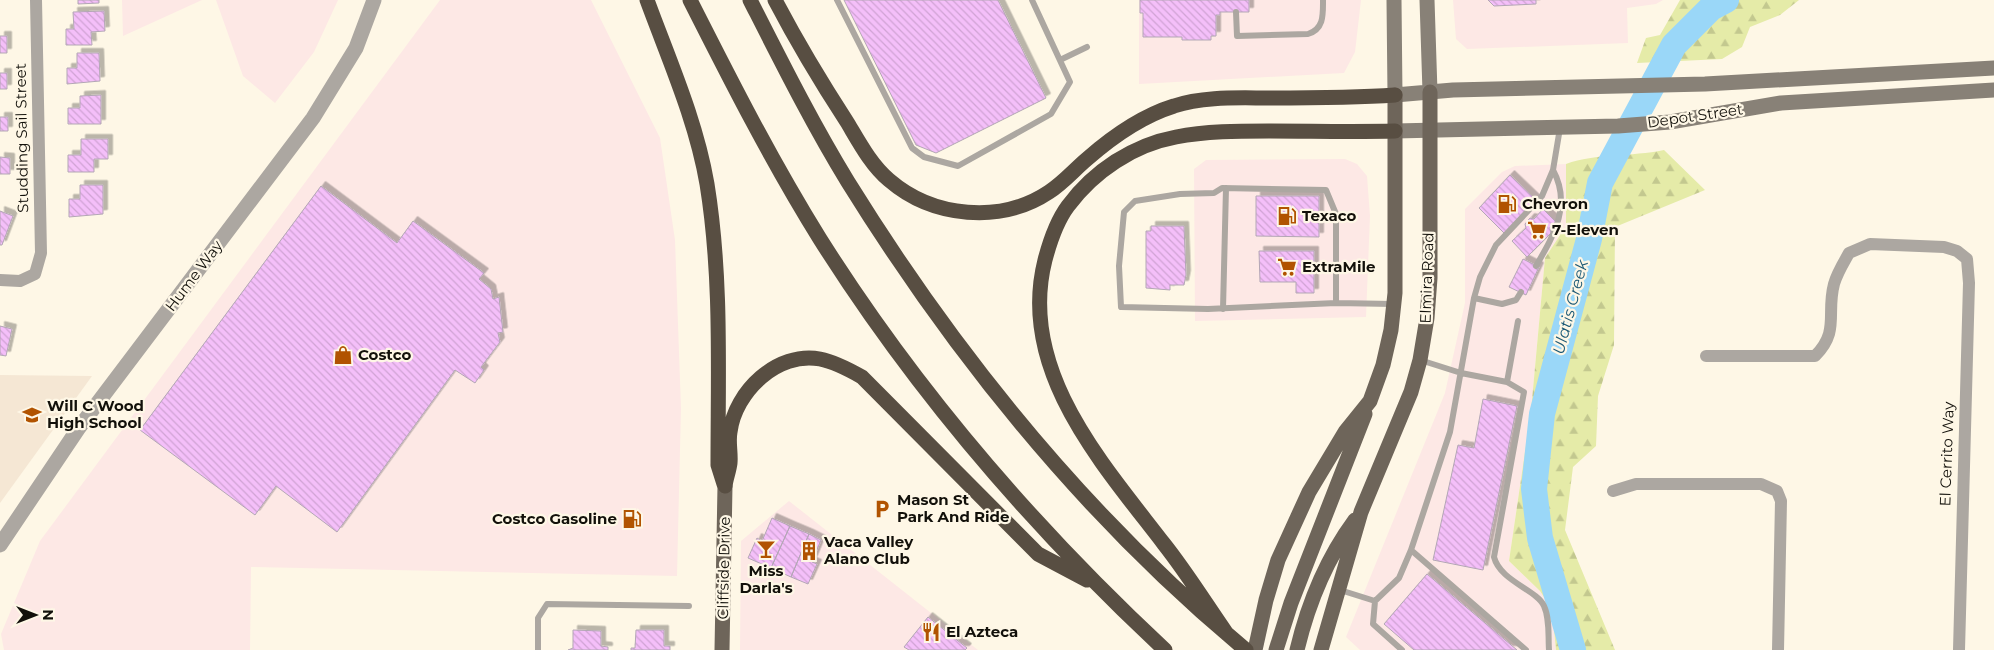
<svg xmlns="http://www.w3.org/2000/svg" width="1994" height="650" font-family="Montserrat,sans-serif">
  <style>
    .commercial { fill: #fde8e5 }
    .education { fill: #f5e7d4 }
    .forest { fill: url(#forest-firs) }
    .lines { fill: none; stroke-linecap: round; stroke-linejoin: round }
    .river { stroke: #9ad7f8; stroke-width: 26 }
    .building { fill: url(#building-back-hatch); stroke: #b3a7b5; filter: url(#shadow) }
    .service { stroke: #aca7a1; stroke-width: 6 }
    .minor { stroke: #aca7a1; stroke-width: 12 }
    .tertiary { stroke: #aca7a1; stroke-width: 15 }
    .secondary { stroke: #888177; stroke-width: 15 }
    .primary { stroke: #6e655a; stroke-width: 15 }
    .motorway { stroke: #584e42; stroke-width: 15 }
    .labels { text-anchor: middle; stroke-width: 4.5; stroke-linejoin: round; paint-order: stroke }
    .street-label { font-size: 15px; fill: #12100a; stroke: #fef7e6 }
    .poi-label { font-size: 15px; font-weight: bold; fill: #12100a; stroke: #fef7e6; text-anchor: start }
    .water-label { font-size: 16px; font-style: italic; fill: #1c5975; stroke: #fef7e6 }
  </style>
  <defs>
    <pattern id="forest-firs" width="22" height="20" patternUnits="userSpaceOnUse" patternTransform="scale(1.25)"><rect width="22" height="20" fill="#e5eba8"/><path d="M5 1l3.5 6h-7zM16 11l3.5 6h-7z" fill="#c3c88f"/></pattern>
    <pattern id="building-back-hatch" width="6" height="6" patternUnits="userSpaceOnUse" patternTransform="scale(1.25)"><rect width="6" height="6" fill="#f4bff9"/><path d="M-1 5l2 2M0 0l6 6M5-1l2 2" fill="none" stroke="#d0a3d4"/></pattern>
    <filter id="shadow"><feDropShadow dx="4.5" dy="-4.5" stdDeviation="0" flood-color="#0004"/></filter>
  </defs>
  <rect width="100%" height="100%" fill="#fef7e6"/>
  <path class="commercial" d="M 122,0 L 202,0 L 123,36 Z
    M 216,0 L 338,0 L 314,52 L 275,103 L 243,76 Z
    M 440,0 L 591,0 L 660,138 L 675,240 L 681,408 L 677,576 L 251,567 L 250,650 L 4,650 L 1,634 L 40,541 Z
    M 1139,0 L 1361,0 L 1355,52 L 1344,73 L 1139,84 Z
    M 1453,0 L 1663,0 L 1656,4 L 1627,8 L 1628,43 L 1467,49 L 1456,39 Z
    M 1345,159 L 1357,164 L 1367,176 L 1370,216 L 1366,317 L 1195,321 L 1194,169 L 1206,160 Z
    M 1566,164 L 1566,226 L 1545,258 L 1531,411 L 1509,561 L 1540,591 L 1552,609 L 1556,650 L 1360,650 L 1346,637 L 1445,393 L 1465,303 L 1465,261 L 1471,261 L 1465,261 L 1465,209 L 1502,172 L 1515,166 Z
    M 789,501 L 978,650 L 740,650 L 741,541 Z"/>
  <path class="education" d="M 0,375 L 92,376 L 0,503 Z"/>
  <path class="forest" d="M 1680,0 L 1799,0 L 1780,15 L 1750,27 L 1742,47 L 1722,59 L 1637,63 L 1646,38 L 1660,35 Z
    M 1664,150 L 1705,190 L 1615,227 L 1614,345 L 1598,396 L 1596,446 L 1573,467 L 1565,530 L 1615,650 L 1556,650 L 1552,609 L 1540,591 L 1509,561 L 1531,411 L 1545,258 L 1566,226 L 1566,164 C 1596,153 1631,157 1664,150 Z"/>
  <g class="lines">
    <path class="river" d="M 1573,650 L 1540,538 L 1534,489 L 1542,414 L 1589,239 L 1600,183 L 1674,45 L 1711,8 L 1726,0"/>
  </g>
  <path class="building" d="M 78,0 L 99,0 L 99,3 L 78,4 Z
    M 844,0 L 998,0 L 1046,98 L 936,153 L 916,145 Z
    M 1140,0 L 1249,0 L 1249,12 L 1220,12 L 1220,15 L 1216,15 L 1216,36 L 1211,36 L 1211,40 L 1182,40 L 1182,37 L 1143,37 L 1143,13 L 1140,13 Z
    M 1488,0 L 1536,0 L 1536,4 L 1494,6 Z
    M 104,11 L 105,31 L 91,32 L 92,45 L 66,45 L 66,29 L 74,29 L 73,12 Z
    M 0,36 L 7,36 L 7,53 L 0,53 Z
    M 77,53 L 99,53 L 100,81 L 67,84 L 67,68 L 77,68 Z
    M 0,73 L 7,73 L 7,89 L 0,89 Z
    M 101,95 L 101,124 L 68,124 L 68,108 L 80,108 L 80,96 Z
    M 0,117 L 8,117 L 8,131 L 0,131 Z
    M 81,139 L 108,139 L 108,159 L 94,159 L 94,172 L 68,172 L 68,155 L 81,155 Z
    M 0,157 L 10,158 L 10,174 L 0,174 Z
    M 1510,175 L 1536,200 L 1504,233 L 1479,208 Z
    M 80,185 L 103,185 L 103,214 L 69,217 L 69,199 L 80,199 Z
    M 321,186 L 397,243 L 413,221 L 484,273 L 479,279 L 491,289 L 493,299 L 499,297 L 503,332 L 498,333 L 500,342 L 481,367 L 484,370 L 475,383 L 455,370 L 337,532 L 276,486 L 255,515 L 140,430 Z
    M 1256,196 L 1319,196 L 1319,237 L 1256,236 Z
    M 1543,209 L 1556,222 L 1550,227 L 1551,233 L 1527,257 L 1512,241 L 1526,228 L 1525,224 L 1530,218 L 1534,219 Z
    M 0,211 L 13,216 L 2,245 L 0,245 Z
    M 1151,226 L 1184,226 L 1186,275 L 1184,285 L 1170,285 L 1170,290 L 1146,288 L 1146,231 L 1151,231 Z
    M 1259,251 L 1314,251 L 1314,293 L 1296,293 L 1296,282 L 1260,282 Z
    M 1523,259 L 1539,267 L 1526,295 L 1509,287 Z
    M 0,326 L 12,329 L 6,356 L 0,355 Z
    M 1483,399 L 1517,406 L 1483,570 L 1433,560 L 1458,445 L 1474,448 Z
    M 772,518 L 790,526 L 771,568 L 748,558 L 757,538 L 762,541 Z
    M 790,526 L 809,534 L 791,577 L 771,568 Z
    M 809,534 L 821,540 L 812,562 L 817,564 L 808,584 L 791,577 Z
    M 1427,574 L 1517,650 L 1414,650 L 1384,624 Z
    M 928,617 L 967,648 L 965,650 L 909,650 L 904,647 Z
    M 573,630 L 601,631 L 601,646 L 608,647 L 608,650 L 568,650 L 573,648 Z
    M 636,630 L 664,630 L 664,646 L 670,646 L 670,650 L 631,650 L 631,648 L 635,648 Z"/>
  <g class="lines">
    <path class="service" d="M 837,0 L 912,148 L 924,157 L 958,166 L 1051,114 L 1070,82 L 1032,0
      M 1236,12 L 1237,36 L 1308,34 C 1324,29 1323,15 1323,0
      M 1060,60 L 1087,47
      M 1536,266 C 1554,235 1572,205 1553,170
      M 1474,298 L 1502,304 L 1516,300 L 1521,292
      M 1336,303 L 1208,309 L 1121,307 L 1119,266 L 1124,212 L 1135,201 L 1180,194 L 1214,193 L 1222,188 L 1326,190 L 1336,214 L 1336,303 L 1393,304
      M 1223,309 L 1226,188
      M 1420,360 L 1461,373 L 1507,382 L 1524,392 L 1494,557 C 1500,581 1537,590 1544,606 C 1550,619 1548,636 1549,650
      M 1507,382 L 1518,321
      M 1411,550 L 1526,650
      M 1340,590 L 1375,601 L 1399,578 L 1411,550 L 1450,432 L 1474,298 L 1480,277 L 1496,245 L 1542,196 L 1553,170 L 1560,128
      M 1375,601 L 1373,624 L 1402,650
      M 538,650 L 538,618 L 547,604 L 689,606"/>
    <path class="minor" d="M 0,280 L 20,281 L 35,274 L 41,253 L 36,0
      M 1706,356 L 1815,356 C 1840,331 1826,314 1834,284 C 1837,273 1844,262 1849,253 L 1870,244 L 1944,247 L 1957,251 L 1967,259 L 1969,283 L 1959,650
      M 1613,491 L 1636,484 L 1761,484 L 1777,491 L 1781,501 L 1778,650"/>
    <path class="tertiary" d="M 0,545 L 78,429 L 313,118 L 356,48 L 374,0"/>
    <path class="secondary" d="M 1394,0 L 1395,95 L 1453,90 L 1705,84 L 1994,68
      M 1427,0 L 1430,92
      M 1395,131 L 1618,126 L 1670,122 L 1781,103 L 1994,90"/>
    <path class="primary" d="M 722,650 L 725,486
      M 1255,650 L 1266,600 L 1278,560 L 1309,492 L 1345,432 L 1370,401 L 1383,365 L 1391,330 L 1395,293 L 1395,95
      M 1276,650 L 1291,603 L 1365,414
      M 1297,650 C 1308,604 1327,558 1355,520
      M 1321,650 L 1361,512 L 1411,392 L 1420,360 L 1427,318 L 1430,278 L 1430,92"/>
    <path class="motorway" d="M 647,0 C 669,60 696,120 707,184 C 722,277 718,371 718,465 L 724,484
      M 690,0 C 731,81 772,162 820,239 C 916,391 1034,528 1165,650
      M 750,0 C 781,61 812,123 848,182 C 956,356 1088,519 1246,650
      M 775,0 C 797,42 821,82 847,122 C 859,142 871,165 889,180 C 933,218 1001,224 1049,192 C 1063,183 1074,170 1087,159 C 1112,137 1142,116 1174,106 C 1203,96 1239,98 1269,98 C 1311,98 1353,98 1395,95
      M 725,486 C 726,478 729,471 730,463 C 731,453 728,442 730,432 C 735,392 777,351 820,359 C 835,362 848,369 862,377 L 1038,554 L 1087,580
      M 1227,634 C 1206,604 1187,573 1164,544 C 1102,463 1017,370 1045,260 C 1050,241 1056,222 1068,206 C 1094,171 1133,145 1176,137 C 1206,131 1238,131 1269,131 C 1311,131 1353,132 1395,131"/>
  </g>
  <defs>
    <g id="fuel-bare" transform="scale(1.5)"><path d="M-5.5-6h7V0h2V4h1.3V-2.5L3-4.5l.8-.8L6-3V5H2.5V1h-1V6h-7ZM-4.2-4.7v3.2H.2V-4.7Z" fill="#b15300" stroke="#fef7e6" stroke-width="2.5" paint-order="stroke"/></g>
    <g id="supermarket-bare" transform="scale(1.5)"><path d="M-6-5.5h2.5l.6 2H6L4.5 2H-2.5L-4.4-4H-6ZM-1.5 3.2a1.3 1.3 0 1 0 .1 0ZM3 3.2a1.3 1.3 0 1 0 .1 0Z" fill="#b15300" stroke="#fef7e6" stroke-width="2.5" paint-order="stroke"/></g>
    <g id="shop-bare" transform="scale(1.5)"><path d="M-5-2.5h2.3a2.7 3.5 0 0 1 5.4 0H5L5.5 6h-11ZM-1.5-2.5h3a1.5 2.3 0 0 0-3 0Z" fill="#b15300" stroke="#fef7e6" stroke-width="2.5" paint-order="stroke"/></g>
    <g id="school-bare" transform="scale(1.5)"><path d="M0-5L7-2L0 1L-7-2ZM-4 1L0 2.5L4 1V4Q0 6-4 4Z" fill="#b15300" stroke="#fef7e6" stroke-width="2.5" paint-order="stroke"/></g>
    <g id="parking-bare" transform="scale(1.5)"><path d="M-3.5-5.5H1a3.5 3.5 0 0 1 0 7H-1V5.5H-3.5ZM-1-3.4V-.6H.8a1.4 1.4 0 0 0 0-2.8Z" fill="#b15300" stroke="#fef7e6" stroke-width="2.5" paint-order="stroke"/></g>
    <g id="bar-bare" transform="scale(1.5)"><path d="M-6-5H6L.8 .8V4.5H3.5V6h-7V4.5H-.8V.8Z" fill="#b15300" stroke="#fef7e6" stroke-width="2.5" paint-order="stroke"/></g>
    <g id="building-bare" transform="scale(1.5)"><path d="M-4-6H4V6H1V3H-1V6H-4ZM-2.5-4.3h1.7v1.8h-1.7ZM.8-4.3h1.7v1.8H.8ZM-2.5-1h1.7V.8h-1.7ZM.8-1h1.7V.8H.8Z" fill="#b15300" stroke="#fef7e6" stroke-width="2.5" paint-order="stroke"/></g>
    <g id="restaurant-bare" transform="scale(1.5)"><path d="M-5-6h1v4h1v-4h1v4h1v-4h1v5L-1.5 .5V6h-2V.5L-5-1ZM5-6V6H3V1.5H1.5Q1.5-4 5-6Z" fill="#b15300" stroke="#fef7e6" stroke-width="2.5" paint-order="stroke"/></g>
  </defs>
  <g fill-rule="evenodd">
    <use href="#fuel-bare" x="1507" y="204"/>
    <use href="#fuel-bare" x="1287" y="216"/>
    <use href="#supermarket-bare" x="1537" y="230"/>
    <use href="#supermarket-bare" x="1287" y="267"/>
    <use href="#shop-bare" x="343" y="355"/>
    <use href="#school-bare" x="32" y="415"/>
    <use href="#parking-bare" x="882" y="509"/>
    <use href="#fuel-bare" x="632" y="519"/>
    <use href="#bar-bare" x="766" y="549"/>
    <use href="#building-bare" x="809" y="551"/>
    <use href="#restaurant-bare" x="931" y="632"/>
  </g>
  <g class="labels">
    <g class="street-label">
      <text transform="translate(1695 116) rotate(-8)" y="5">Depot Street</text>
      <text transform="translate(22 138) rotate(-91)" y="5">Studding Sail Street</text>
      <text transform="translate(194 276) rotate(-53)" y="5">Hume Way</text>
      <text transform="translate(1427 278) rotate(-88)" y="5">Elmira Road</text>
      <text transform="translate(1947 454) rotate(-88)" y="5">El Cerrito Way</text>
      <text transform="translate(724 568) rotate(-89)" y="5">Cliffside Drive</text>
    </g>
    <g class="poi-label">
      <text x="1522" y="209">Chevron</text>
      <text x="1302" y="221">Texaco</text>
      <text x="1552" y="235">7-Eleven</text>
      <text x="1302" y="272">ExtraMile</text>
      <text x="358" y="360">Costco</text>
      <text x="47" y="411">Will C Wood<tspan x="47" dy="17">High School</tspan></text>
      <text x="897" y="505">Mason St<tspan x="897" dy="17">Park And Ride</tspan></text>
      <text x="617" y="524" text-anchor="end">Costco Gasoline</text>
      <text x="824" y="547">Vaca Valley<tspan x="824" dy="17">Alano Club</tspan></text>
      <text x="766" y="576" text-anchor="middle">Miss<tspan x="766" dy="17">Darla's</tspan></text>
      <text x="946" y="637">El Azteca</text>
    </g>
    <g class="water-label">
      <text transform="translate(1570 307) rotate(-75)" y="6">Ulatis Creek</text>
    </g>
  </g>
  <g transform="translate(35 615) rotate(90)" stroke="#fef7e6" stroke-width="4" paint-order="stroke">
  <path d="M0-4L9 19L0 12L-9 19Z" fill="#12100a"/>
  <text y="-8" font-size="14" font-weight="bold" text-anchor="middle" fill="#12100a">N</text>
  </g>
</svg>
